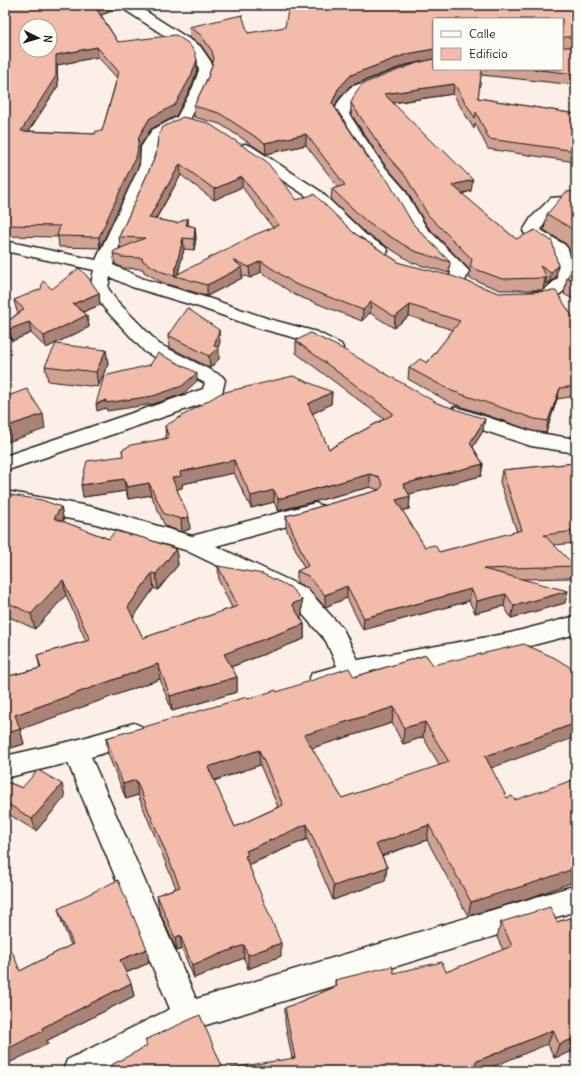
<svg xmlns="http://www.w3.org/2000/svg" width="581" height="1076" font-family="Delius,sans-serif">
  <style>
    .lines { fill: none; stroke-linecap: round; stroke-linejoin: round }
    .street-casing { stroke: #1c1c1c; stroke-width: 3 }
    .street { fill: #fdfcf7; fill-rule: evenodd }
    .wall { fill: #d1a191; stroke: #1c1c1c; fill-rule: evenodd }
    .shaded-wall { fill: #aa8376; stroke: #1c1c1c }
    .building { fill: #f3bba9; stroke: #1c1c1c; fill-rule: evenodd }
  </style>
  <rect width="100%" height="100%" fill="#fbefe7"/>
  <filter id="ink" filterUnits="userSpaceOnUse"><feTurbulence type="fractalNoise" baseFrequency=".025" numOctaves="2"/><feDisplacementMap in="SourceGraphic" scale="8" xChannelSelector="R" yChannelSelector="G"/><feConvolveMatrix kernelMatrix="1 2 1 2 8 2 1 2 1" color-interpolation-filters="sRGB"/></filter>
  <g filter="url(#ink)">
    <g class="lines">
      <g class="street-casing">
        <path id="street" d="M 120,5 L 136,5 L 200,46 L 211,62 L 213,70 L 207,87 L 188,123 L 163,136 L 157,147 L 156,165 L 115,256 L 113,265 L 144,279 L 211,299 L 269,319 L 317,332 L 341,344 L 343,348 L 341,352 L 334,354 L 327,352 L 303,340 L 255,327 L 199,307 L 132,287 L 110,277 L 108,288 L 116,300 L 159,344 L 222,376 L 225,380 L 222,393 L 219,398 L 5,471 L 5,456 L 203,389 L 205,383 L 145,352 L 104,308 L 90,288 L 94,270 L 5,251 L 5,241 L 96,260 L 140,165 L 141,147 L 152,130 L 177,117 L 193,87 L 199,70 L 197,62 L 190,52 L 122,8 Z
          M 434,60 L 434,68 L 416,72 L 361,93 L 354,102 L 349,114 L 383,165 L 404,189 L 426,227 L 469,271 L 463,286 L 457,287 L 451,286 L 448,282 L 451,272 L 413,234 L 389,191 L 371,171 L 333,114 L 339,101 L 351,87 L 407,66 Z
          M 245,144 L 251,146 L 320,191 L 366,235 L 385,247 L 388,251 L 385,255 L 379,256 L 373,255 L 354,243 L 308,197 L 239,152 L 237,149 L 239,146 Z
          M 576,196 L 576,206 L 562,207 L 544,224 L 541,230 L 565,245 L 568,249 L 576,278 C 563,296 543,307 521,302 L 518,298 L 521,294 L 544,290 L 558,278 L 551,251 L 526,235 L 523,231 L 531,218 L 551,198 Z
          M 456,407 L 533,432 L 576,439 L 576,453 L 531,446 L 449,419 L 446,414 L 449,409 Z
          M 5,491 L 93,507 L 192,536 L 315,503 L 323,506 L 326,511 L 323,516 L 216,546 L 307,589 L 343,629 L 358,660 L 510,633 L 576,616 L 576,634 L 510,651 L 351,681 L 321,690 L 312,687 L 309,680 L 312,673 L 337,666 L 326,641 L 291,601 L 185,550 L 93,523 L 5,507 Z
          M 134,723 L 143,727 L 147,734 L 143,741 L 91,757 L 196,999 L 576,885 L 576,911 L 193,1029 L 110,1071 L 63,1071 L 67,1060 L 170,1009 L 68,763 L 5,778 L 5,756 L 76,740 Z"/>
      </g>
      <use href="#street" class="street"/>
    </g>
    <path class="wall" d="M 5,5 L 120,8 L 101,15 L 118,42 L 197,60 L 197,70 L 192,86 L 176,116 L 151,129 L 140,146 L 139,165 L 100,248 L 59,247 L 58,237 L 5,236 ZM 98,57 L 117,78 L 102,131 L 95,134 L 29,131 L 58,86 L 57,65 Z
      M 576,5 L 576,85 L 481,75 L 478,98 L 576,114 L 576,162 L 488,149 L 475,123 L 474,129 L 453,94 L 393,103 L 471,191 L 462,194 L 516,239 L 558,265 L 556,277 L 549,284 L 546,282 L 545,288 L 543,290 L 500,290 L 469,278 L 470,270 L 427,226 L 405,188 L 384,164 L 351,114 L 351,103 L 434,69 L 562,69 L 562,19 L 406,65 L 350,86 L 338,100 L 335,107 L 413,224 L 450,262 L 449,273 L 413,263 L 367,234 L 331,200 L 332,189 L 338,187 L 306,145 L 266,154 L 220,124 L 194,117 L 194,106 L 208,77 L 213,63 L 212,61 L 201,45 L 190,38 L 189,27 L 248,33 Z
      M 158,137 L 297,200 L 354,233 L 400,263 L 576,322 L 576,396 L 557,399 L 546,433 L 533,431 L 451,403 L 408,379 L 409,368 L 427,363 L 453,330 L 409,316 L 394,328 L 370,313 L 362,321 L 295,295 L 261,272 L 250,278 L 242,275 L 242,278 L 207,296 L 163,283 L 144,272 L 143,269 L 123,268 L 115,264 L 113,253 L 121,248 L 120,248 L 119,237 L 156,155 ZM 181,175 L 214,200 L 242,187 L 273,228 L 178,274 L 184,249 L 194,250 L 196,238 L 195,227 L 156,219 Z
      M 576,191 L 576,301 L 564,294 L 567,277 L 575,268 L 569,249 L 566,244 L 544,230 L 547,214 Z
      M 52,289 L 99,293 L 100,305 L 83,312 L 87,315 L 89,327 L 46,348 L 31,333 L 12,341 L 8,334 L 6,323 L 18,313 L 17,312 L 14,300 Z
      M 168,335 L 220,342 L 218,347 L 219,359 L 210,368 L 169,347 Z
      M 296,341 L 483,431 L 473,447 L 483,464 L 481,476 L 409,494 L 410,496 L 409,509 L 402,510 L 425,547 L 439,552 L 517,532 L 500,482 L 502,470 L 576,463 L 576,543 L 554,545 L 575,566 L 572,578 L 523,579 L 565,603 L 511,618 L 504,606 L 475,613 L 469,601 L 363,630 L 347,598 L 325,607 L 308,588 L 297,583 L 297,571 L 304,568 L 286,528 L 286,516 L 379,490 L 370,487 L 278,511 L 274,502 L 251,508 L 234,473 L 182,484 L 182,488 L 177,489 L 190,529 L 182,532 L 165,526 L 151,495 L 128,499 L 126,491 L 83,497 L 123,456 L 122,450 L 166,438 L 165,426 L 332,392 L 331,404 L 312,414 L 329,449 L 384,419 L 296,353 Z
      M 106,350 L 108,364 L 98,387 L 48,381 L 45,366 Z
      M 5,494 L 61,507 L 64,522 L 109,539 L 176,549 L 178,565 L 158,590 L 154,588 L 133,618 L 143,638 L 232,608 L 219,581 L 218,566 L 302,600 L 302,616 L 300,616 L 304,624 L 304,639 L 231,667 L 237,677 L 237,692 L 172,711 L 160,679 L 20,729 L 24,744 L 5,750 L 5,677 L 40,668 L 37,655 L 86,641 L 66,595 L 35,629 L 5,615 Z
      M 426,655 L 491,768 L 532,897 L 468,916 L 427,840 L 382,856 L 387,867 L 385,881 L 333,900 L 307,839 L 249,865 L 281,956 L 248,969 L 244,958 L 194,978 L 182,949 L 177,951 L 159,910 L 157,895 L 176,888 L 138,795 L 126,799 L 108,754 L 106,738 L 248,699 L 354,677 ZM 392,723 L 403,744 L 423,737 L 440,766 L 342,798 L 311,748 ZM 260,765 L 278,807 L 235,827 L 214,781 Z
      M 5,781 L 22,788 L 65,797 L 36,831 L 5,812 Z
      M 58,909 L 149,963 L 126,973 L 131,983 L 134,996 L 46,1041 L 48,1044 L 20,971 L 71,945 L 62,923 Z
      M 576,916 L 576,1050 L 554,1058 L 548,1044 L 292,1058 L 285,1022 L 285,1008 L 335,987 L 335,980 L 394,973 L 446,972 L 503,950 L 497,937 L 501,922 L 557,922 Z"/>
    <path class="shaded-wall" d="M 100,5 L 120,5 L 120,8 L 96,17 L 95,7 Z
      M 97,47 L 98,57 L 57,65 L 58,86 L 22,141 L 21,131 L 56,55 Z
      M 434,49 L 434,59 L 406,65 L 350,86 L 338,100 L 332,113 L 332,103 L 338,89 L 351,75 L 407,54 Z
      M 197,60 L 197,70 L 192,86 L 176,116 L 151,129 L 140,146 L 139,165 L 100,248 L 99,237 L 139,136 L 150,118 Z
      M 454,84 L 453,94 L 384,104 L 384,94 Z
      M 306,134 L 306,145 L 266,154 L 265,143 Z
      M 180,164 L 181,175 L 150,228 L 149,218 Z
      M 242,177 L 242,187 L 214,200 L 214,189 Z
      M 473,180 L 471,191 L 451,196 L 452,185 Z
      M 188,218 L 189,229 L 186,225 Z
      M 195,227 L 196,238 L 194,250 L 194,239 Z
      M 183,238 L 184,249 L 177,277 L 174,276 Z
      M 261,261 L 261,272 L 250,278 L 249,267 Z
      M 558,265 L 556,277 L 549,284 L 551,273 Z
      M 242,267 L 242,278 L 207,296 L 207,285 Z
      M 547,277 L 545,288 L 543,290 L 545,278 Z
      M 99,293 L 100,305 L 75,315 L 73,304 Z
      M 371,302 L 370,313 L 362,321 L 363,310 Z
      M 410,305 L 409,316 L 394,328 L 395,317 Z
      M 87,315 L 89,327 L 46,348 L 44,336 Z
      M 29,322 L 31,333 L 12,341 L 10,329 Z
      M 219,330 L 220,342 L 218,348 L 219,347 L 219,359 L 210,368 L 209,356 L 214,346 Z
      M 106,350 L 108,364 L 98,387 L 96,372 Z
      M 197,373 L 197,381 L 183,394 L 154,404 L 107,411 L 106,408 L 97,411 L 96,404 Z
      M 560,388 L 557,399 L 546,433 L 548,421 Z
      M 332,392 L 331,404 L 308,416 L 308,404 Z
      M 43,414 L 45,429 L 5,443 L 5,427 Z
      M 485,419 L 483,431 L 468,455 L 470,443 Z
      M 234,460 L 234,473 L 182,484 L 182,488 L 173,490 L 172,478 L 180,472 Z
      M 483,464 L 481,476 L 402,496 L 403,484 Z
      M 370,474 L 370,487 L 278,511 L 278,499 Z
      M 124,479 L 126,491 L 83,497 L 81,485 Z
      M 149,483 L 151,495 L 128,499 L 127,487 Z
      M 274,490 L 274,502 L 251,508 L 251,496 Z
      M 410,496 L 409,509 L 395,512 L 396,500 Z
      M 61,507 L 64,523 L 54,518 Z
      M 189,517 L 190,529 L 182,532 L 181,519 Z
      M 176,549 L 178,565 L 158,590 L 156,574 Z
      M 152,573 L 154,588 L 130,622 L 128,607 Z
      M 63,580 L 66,595 L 35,629 L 31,614 Z
      M 347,586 L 347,598 L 325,607 L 325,595 Z
      M 471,589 L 469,601 L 363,630 L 364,618 Z
      M 568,591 L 565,603 L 511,618 L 514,606 Z
      M 506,594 L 504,606 L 475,613 L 477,601 Z
      M 302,600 L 302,616 L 292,619 L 292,604 Z
      M 304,624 L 304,639 L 225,669 L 224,654 Z
      M 158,664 L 160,679 L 19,730 L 20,729 L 24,744 L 5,750 L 5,734 L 15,715 Z
      M 237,677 L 237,692 L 172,711 L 170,696 Z
      M 394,707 L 392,723 L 303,751 L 304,735 Z
      M 425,722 L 423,737 L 403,744 L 404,728 Z
      M 576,723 L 576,737 L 483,771 L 485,756 L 486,756 Z
      M 259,750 L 260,765 L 209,782 L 208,767 Z
      M 136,780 L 138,795 L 126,799 L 123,784 Z
      M 62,784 L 65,797 L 36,831 L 32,819 Z
      M 307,824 L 307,839 L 248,865 L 245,856 L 246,851 Z
      M 429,825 L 427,840 L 375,858 L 376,844 Z
      M 387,867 L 385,881 L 333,900 L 334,886 Z
      M 576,868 L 576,881 L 532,897 L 468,916 L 471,902 Z
      M 180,935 L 182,949 L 177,951 L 175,938 Z
      M 281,943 L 281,956 L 248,969 L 248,955 Z
      M 244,945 L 244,958 L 194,978 L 192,965 Z
      M 147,949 L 149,963 L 123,974 L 120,960 Z
      M 131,983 L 134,996 L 46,1041 L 48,1044 L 5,1065 L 5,1050 L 42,1028 Z
      M 553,1030 L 548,1044 L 482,1071 L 473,1071 L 475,1062 Z
      M 576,1038 L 576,1050 L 554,1058 L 559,1044 Z"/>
    <path class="building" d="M 5,5 L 100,5 L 95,7 L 118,42 L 176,35 L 188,43 L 195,52 L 197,60 L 191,76 L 175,105 L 150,118 L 139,136 L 137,154 L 99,237 L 57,236 L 60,226 L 5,225 ZM 26,26 L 50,26 L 50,50 L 26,50 ZM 97,47 L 119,72 L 102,131 L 96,131 L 95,134 L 21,131 L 56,76 L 56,55 Z
      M 289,5 L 576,5 L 576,37 L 563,37 L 563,47 L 576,47 L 576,74 L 530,69 L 562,69 L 562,19 L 434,19 L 434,49 L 407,54 L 351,75 L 338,89 L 332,103 L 370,161 L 388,181 L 413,224 L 450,262 L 414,251 L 368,223 L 332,189 L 345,185 L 306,134 L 265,143 L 219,113 L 194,106 L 208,77 L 214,59 L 212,51 L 201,35 L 189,27 L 242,15 L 248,33 L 285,27 Z
      M 434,59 L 434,69 L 482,69 L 478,98 L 576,114 L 576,151 L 489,139 L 476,112 L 475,118 L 454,84 L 384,94 L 437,147 L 440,147 L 473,180 L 452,185 L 516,239 L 535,230 L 552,241 L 558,265 L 551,273 L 540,266 L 547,277 L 545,278 L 502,279 L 470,267 L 472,259 L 428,215 L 406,177 L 385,153 L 351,103 L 356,92 L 362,84 L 417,63 Z
      M 183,117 L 208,123 L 266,161 L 297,200 L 314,194 L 354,233 L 400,263 L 452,276 L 499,293 L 556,291 L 576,322 L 576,386 L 560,388 L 548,421 L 535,419 L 452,391 L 409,368 L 420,359 L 427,363 L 460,321 L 410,305 L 395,317 L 371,302 L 363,310 L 295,284 L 261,261 L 249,267 L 233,260 L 242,267 L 207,285 L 162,272 L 143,261 L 142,258 L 121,257 L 113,253 L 114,251 L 145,238 L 119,237 L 156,155 L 158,137 L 163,127 ZM 180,164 L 214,189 L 242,177 L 279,225 L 254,235 L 174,276 L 183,238 L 194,239 L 195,227 L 186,225 L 188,218 L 177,223 L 149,218 Z
      M 576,191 L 576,244 L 573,232 L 569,227 L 547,214 L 566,192 Z
      M 576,267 L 576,283 L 567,277 Z
      M 79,268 L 87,276 L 99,293 L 73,304 L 87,315 L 44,336 L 29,322 L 10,329 L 6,323 L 24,309 L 14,300 L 41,289 L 43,281 L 52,289 Z
      M 187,308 L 219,330 L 214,346 L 219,347 L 209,356 L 168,335 Z
      M 310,333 L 339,347 L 437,403 L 485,419 L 470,443 L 483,464 L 403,484 L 410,496 L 396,500 L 425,547 L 435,545 L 439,552 L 522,530 L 502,470 L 576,463 L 576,531 L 544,535 L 575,566 L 483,569 L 568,591 L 514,606 L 506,594 L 477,601 L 471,589 L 364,618 L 347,586 L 325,595 L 308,576 L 297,571 L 308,566 L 286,516 L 379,490 L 383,485 L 379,477 L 370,474 L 278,499 L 274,490 L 251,496 L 234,460 L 180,472 L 181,476 L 172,478 L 189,517 L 181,519 L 164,514 L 149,483 L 127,487 L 124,479 L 81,485 L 87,461 L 123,456 L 122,450 L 131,445 L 169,438 L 165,426 L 221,393 L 293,376 L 332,392 L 308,404 L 329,449 L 392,415 L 393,413 L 296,341 Z
      M 56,344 L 106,350 L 96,372 L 45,366 Z
      M 158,353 L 197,373 L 182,386 L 153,396 L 106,403 L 106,400 L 96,404 L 104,376 L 150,365 Z
      M 27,389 L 43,414 L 5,427 L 5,397 Z
      M 5,494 L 42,500 L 61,507 L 54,518 L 109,539 L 115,531 L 144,538 L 176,549 L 156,574 L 152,573 L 128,607 L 143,638 L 238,606 L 218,566 L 263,574 L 290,587 L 302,600 L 292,604 L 304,624 L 224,654 L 237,677 L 170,696 L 158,664 L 15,715 L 20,729 L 5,734 L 5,677 L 41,668 L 37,655 L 90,640 L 63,580 L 31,614 L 5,601 Z
      M 524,644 L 555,658 L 576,671 L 576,723 L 486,756 L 485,756 L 507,798 L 512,796 L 515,800 L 576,779 L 576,868 L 536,882 L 471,902 L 429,825 L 376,844 L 387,867 L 334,886 L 307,824 L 246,851 L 248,855 L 245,856 L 281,943 L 248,955 L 244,945 L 192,965 L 180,935 L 175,938 L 157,895 L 180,887 L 136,780 L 123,784 L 106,738 L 247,697 L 248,699 L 276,690 L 277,692 L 349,668 L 354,677 L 426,655 L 433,665 ZM 394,707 L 404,728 L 425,722 L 449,762 L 342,798 L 304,735 ZM 259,750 L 283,805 L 235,827 L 208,767 Z
      M 38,770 L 62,784 L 32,819 L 5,802 L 5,781 L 22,788 Z
      M 118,880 L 147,949 L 120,960 L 131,983 L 42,1028 L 43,1031 L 5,1050 L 5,954 L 12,951 L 20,971 L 73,944 L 58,909 Z
      M 550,907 L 557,922 L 576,916 L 576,1038 L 559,1044 L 553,1030 L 475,1062 L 478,1071 L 230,1071 L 230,1068 L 295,1058 L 285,1008 L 337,986 L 335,980 L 392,966 L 394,973 L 442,962 L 446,972 L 512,946 L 501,922 Z
      M 200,1015 L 224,1071 L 100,1071 L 147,1046 L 145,1040 Z"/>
  </g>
  <rect width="581" height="1076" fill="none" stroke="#fdfcf7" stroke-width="20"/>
  <rect x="10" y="10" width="561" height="1056" fill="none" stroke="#1c1c1c" stroke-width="1.5" filter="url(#ink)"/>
  <rect x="433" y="18" width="130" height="52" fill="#fdfcf7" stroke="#a3a29f"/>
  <rect x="441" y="31" width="20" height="6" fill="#fdfcf7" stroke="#a3a29f"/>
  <text x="469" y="38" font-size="12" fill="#1c1c1c">Calle</text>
  <rect x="441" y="48" width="20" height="12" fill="#f3bba9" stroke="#a3a29f"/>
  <text x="469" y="58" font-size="12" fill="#1c1c1c">Edificio</text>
  <g transform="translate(38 38) rotate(95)"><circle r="19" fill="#fdfcf7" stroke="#a3a29f"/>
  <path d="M0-3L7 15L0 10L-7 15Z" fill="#1c1c1c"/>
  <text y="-6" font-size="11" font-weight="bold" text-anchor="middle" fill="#1c1c1c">N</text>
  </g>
</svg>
